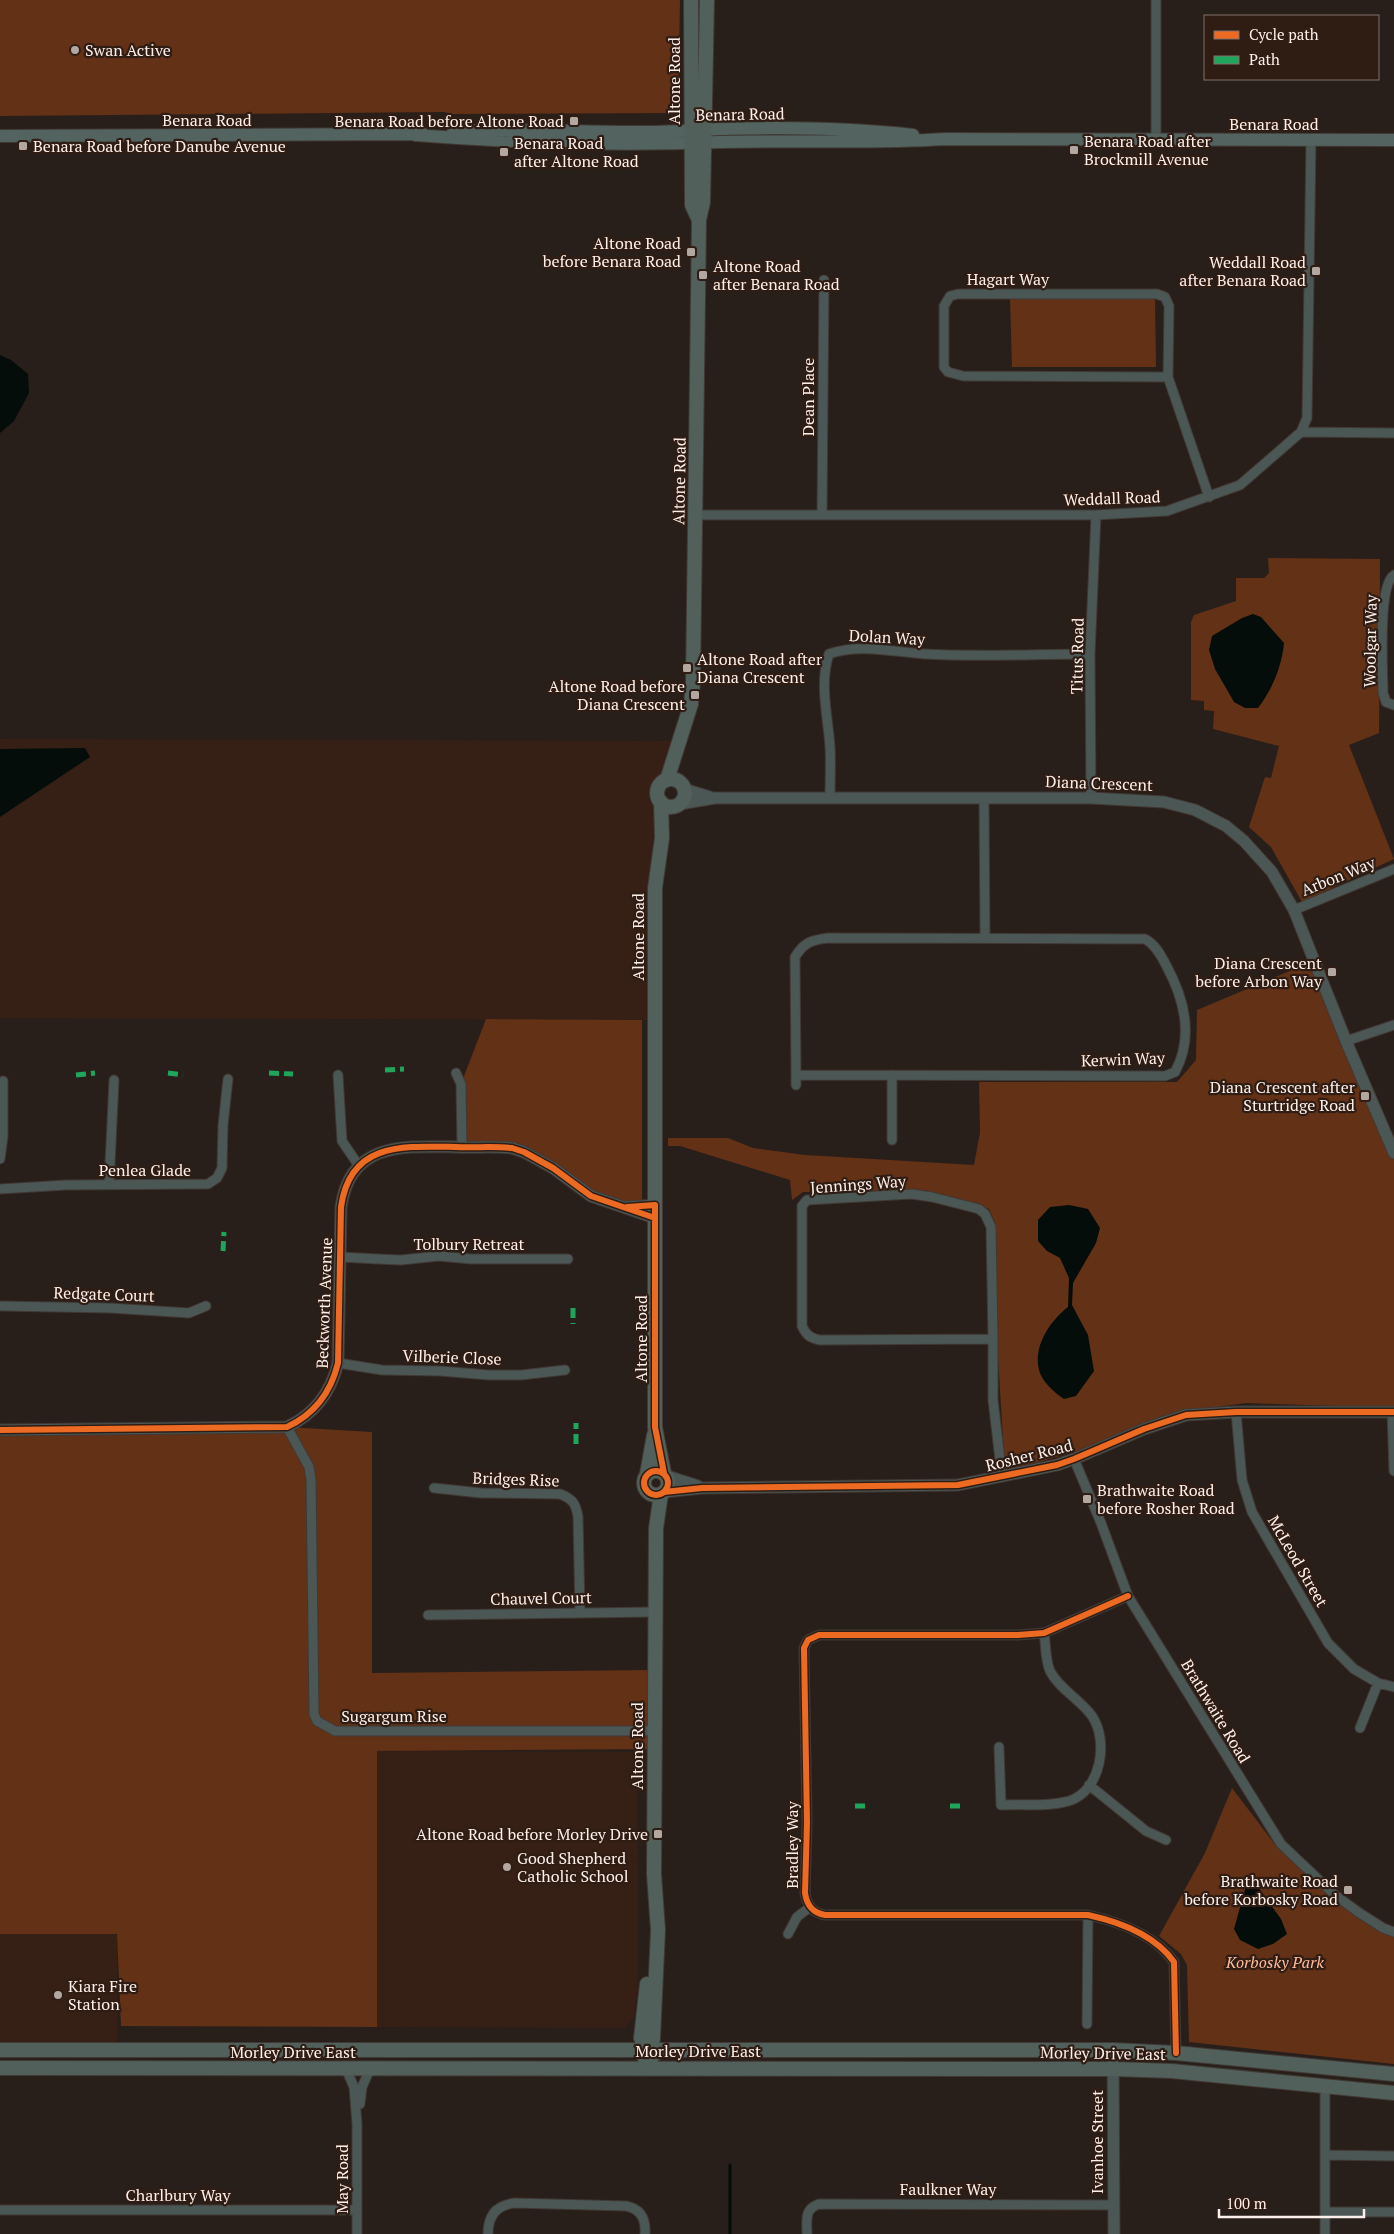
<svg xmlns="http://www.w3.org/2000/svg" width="1394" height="2234" font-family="'PT Serif',serif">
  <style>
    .built { fill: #362015 }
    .green { fill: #633116 }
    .water { fill: #040d0a }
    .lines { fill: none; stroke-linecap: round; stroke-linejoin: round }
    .stream { stroke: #040d0a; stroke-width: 3 }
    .minor-casing { stroke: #413935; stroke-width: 11 }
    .tertiary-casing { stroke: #413935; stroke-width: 13 }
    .secondary-casing { stroke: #413935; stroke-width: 14 }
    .primary-casing { stroke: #413935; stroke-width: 16 }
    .minor { stroke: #4b5754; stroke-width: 9 }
    .tertiary { stroke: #4b5754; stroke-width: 11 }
    .secondary { stroke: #53635f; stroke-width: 12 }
    .primary { stroke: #51605b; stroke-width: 14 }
    .quiet { stroke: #20a55d; stroke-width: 5; stroke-dasharray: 10 5; stroke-linecap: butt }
    .cycleway-casing { stroke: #2f1d14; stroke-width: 9 }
    .cycleway { stroke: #ed6a23; stroke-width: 6 }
    .poi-dot { fill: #b3a7a1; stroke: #2f1d14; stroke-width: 2 }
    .labels { text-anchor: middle; stroke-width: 4.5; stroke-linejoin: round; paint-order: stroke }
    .poi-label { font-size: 16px; fill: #fdf0ea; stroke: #2f1d14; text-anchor: start }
    .street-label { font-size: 16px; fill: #fdf0ea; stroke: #2f1d14 }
    .park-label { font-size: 16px; font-style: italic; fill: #ffba98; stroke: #2f1d14 }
  </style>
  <rect width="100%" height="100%" fill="#291f1a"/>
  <path class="built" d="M 0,739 L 679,741 L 657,794 L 655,1020 L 0,1018 Z
    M 376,1751 L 637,1752 L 638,1983 L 634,2018 L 624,2028 L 377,2027 Z
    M 0,1934 L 117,1934 L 117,2050 L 0,2050 Z"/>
  <path class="green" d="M 0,0 L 680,0 L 678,110 L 676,110 L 676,113 L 452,114 L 444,112 L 0,116 Z
    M 1010,297 L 1155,297 L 1156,367 L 1012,367 Z
    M 1268,558 L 1380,559 L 1379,733 L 1349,745 L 1394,859 L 1302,902 L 1271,847 L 1249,827 L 1265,777 L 1271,778 L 1279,746 L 1213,729 L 1214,711 L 1204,710 L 1204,701 L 1191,700 L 1191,622 L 1194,615 L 1236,601 L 1236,578 L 1264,578 L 1269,573 Z
    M 1316,960 L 1394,1151 L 1394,1408 L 1246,1403 L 1186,1411 L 1077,1451 L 1005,1472 L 997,1340 L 995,1223 L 989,1209 L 924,1190 L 803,1192 L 792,1200 L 790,1180 L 680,1146 L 668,1146 L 668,1138 L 728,1138 L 753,1148 L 805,1155 L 974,1165 L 980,1133 L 979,1082 L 1177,1082 L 1196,1060 L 1197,1010 Z
    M 486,1019 L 642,1020 L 642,1205 L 591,1196 L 524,1152 L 462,1147 L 461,1084 Z
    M 287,1427 L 372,1432 L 372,1673 L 655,1670 L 655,1749 L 377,1751 L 377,2027 L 121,2026 L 117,1934 L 0,1934 L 0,1430 Z
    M 1232,1788 L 1277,1847 L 1349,1910 L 1394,1934 L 1394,2064 L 1189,2042 L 1187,1965 L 1181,1954 L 1159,1936 L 1205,1853 Z"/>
  <path class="water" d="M 0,355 L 11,360 L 28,374 L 29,393 L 14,421 L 0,433 Z
    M 1253,614 L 1261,617 L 1284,643 C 1282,666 1272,690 1258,708 L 1245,708 L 1234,702 L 1215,669 L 1209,650 L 1212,636 L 1242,618 Z
    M 85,748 L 90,757 L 0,817 L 0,749 Z
    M 1069,1205 L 1088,1209 L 1100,1228 L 1096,1243 L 1073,1283 L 1072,1305 L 1088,1335 L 1094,1371 L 1076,1396 L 1064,1399 C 1055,1393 1042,1382 1039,1370 C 1033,1346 1050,1321 1068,1307 L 1069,1278 L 1060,1258 L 1047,1251 L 1038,1241 L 1038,1220 L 1050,1207 Z
    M 1246,1886 L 1258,1887 L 1281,1919 L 1287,1934 L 1273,1944 L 1258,1949 L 1240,1940 L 1234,1929 Z"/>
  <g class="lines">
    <path class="stream" d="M 730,2165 L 730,2234"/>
    <g class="minor-casing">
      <path id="minor" d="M 1156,0 L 1156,140
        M 1168,377 L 1169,306 L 1165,297 L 1157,294 L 958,294 L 950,296 L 944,306 L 944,367 L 948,372 L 963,376 L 1168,377 L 1209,497
        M 1301,432 L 1394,433
        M 822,514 L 824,280
        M 696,515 L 1096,515 L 1167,511 L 1240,485 L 1301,432 L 1307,418 L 1311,140
        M 1394,575 C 1377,586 1383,671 1383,693 L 1386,702 L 1394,705
        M 830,798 C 830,781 831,764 830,747 C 828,717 819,683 829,654 C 858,643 894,652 924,654 C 979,657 1035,654 1090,654
        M 984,798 L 985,937
        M 1091,798 L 1090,654 L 1096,515
        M 1294,910 L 1394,869
        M 1346,1041 L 1394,1025
        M 456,1073 L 461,1084 L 462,1147
        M 338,1075 L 342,1141 L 359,1166
        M 796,1075 L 1165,1076 L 1175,1072 C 1194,1037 1184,998 1166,965 C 1161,955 1155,944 1145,939 L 828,938 C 812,940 804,942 795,957 L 796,1075 L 796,1085
        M 892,1140 L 892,1075
        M 0,1159 L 3,1136 L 3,1081
        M 109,1185 L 114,1080
        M 0,1189 L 66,1185 L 208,1184 L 217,1178 L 222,1168 L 223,1125 L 228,1079
        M 340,1257 L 378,1259 L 401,1260 L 439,1256 L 471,1259 L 568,1259
        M 0,1306 L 110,1308 L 189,1313 L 206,1306
        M 993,1339 L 991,1227 L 985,1214 L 979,1209 L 932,1197 L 912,1194 L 807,1200 L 802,1206 L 802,1326 C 806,1335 810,1338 820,1340 L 993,1339 L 993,1400 L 1002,1477
        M 338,1363 L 382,1370 L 440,1371 L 489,1375 L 521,1375 L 565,1370
        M 1236,1412 L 1242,1480 L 1252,1512 L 1328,1643 L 1354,1669 L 1378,1683 L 1394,1687
        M 1392,1412 L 1394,1471
        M 287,1427 L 309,1467 L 311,1480 L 314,1714 L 317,1721 L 335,1731 L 646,1731 L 654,1729
        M 1074,1459 L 1101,1523 L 1128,1596 L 1281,1844 L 1335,1895 L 1358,1912 L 1383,1928 L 1394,1932
        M 434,1488 L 481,1493 L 560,1494 C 573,1499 576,1504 578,1517 L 580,1612
        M 1128,1596 L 1044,1633 L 1018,1635 L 819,1635 L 808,1640 L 804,1648 L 807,1822 L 805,1893 C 807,1906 813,1913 825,1915 L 1088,1915 C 1120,1922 1155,1935 1174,1962 L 1176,2053
        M 428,1615 L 656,1612
        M 1360,1728 L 1378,1683
        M 999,1747 L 1001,1805 C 1022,1804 1048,1807 1069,1801 C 1101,1791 1109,1741 1092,1716 C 1081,1700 1059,1689 1050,1671 C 1045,1660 1046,1645 1044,1633
        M 1089,1785 L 1146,1831 L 1166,1840
        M 788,1934 L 797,1917 L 810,1907
        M 1087,2024 L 1088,1915
        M 346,2069 L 354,2087 L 357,2124 L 357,2234
        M 1325,2087 L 1325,2234
        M 360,2104 L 362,2087 L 370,2069
        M 1325,2155 L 1394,2156
        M 0,2210 L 357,2210
        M 1325,2212 L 1394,2212
        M 488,2234 C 488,2216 496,2205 515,2203 L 626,2206 C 641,2209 646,2219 645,2234
        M 807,2234 C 807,2220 804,2209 819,2204 L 1114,2205"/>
    </g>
    <g class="tertiary-casing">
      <path id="tertiary" d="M 684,789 L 710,797
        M 680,804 L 715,798 L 1091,798 L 1164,802 L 1195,810 L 1226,826 L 1244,841 L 1272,872 L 1294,910 L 1346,1041 L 1394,1153
        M 627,1207 L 655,1205
        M 0,1430 L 287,1427 C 315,1414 331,1392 338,1363 L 341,1207 C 350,1142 403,1146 455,1147 C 474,1148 493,1146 512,1148 L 524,1152 L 553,1168 L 591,1196 L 655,1218
        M 667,1476 L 698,1486
        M 664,1492 L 702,1488 L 958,1485 L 1057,1465 L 1074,1459 L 1144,1429 L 1186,1415 L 1236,1412 L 1394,1412
        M 1113,2050 L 1114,2234"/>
    </g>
    <g class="secondary-casing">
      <path id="secondary" d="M 453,132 C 518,127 582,133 647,132 C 671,132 695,130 719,129 C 784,127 849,128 913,135
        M 415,135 C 517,143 619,146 721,142 C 796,140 870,144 945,139 L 1394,140
        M 0,136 L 423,134"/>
    </g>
    <g class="primary-casing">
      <path id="primary" d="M 691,0 L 692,205 L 699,220
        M657 793a14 14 0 1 1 28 0a14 14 0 1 1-28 0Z
        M 667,780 L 691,704 L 693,682 L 699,220 L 703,202 L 707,0
        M 661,802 L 662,838 L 655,888 L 655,1427 L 664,1473
        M644 1483a12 12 0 1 1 24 0a12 12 0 1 1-24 0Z
        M 647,1474 L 654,1435
        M 647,1984 L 641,2038 L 643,2044 L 653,2056
        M 0,2050 L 1113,2050 L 1176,2053 L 1394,2074
        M 644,2057 L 652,2044 L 653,2038 L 658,1930 L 654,1874 L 656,1528 L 661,1494
        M 0,2068 L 1113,2069 L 1172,2071 L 1394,2093"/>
    </g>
    <use href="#minor" class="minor"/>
    <use href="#tertiary" class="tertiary"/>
    <use href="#secondary" class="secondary"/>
    <use href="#primary" class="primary"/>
    <path class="quiet" d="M 385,1070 L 404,1069
      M 168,1073 L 183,1075
      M 269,1073 L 293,1074
      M 76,1075 L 95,1073
      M 223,1251 L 224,1232
      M 573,1308 L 573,1324
      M 576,1444 L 576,1423
      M 855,1806 L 867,1806
      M 950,1806 L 963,1806"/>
    <g class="cycleway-casing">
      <path id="cycleway" d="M 627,1207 L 655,1205 L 655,1427 L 664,1473
        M 0,1430 L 287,1427 C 315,1414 331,1392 338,1363 L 341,1207 C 350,1142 403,1146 455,1147 C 474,1148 493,1146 512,1148 L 524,1152 L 553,1168 L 591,1196 L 655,1218
        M644 1483a12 12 0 1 1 24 0a12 12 0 1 1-24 0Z
        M 664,1492 L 702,1488 L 958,1485 L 1057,1465 L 1074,1459 L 1144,1429 L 1186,1415 L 1236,1412 L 1394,1412
        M 1128,1596 L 1044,1633 L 1018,1635 L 819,1635 L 808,1640 L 804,1648 L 807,1822 L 805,1893 C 807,1906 813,1913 825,1915 L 1088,1915 C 1120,1922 1155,1935 1174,1962 L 1176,2053"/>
    </g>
    <use href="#cycleway" class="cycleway"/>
  </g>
  <g class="poi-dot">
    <circle cx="75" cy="50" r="5"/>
    <rect x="569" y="116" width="10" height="10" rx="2.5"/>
    <rect x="18" y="141" width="10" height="10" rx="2.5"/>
    <rect x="1069" y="145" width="10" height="10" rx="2.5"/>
    <rect x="499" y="147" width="10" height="10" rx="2.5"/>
    <rect x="686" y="247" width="10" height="10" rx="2.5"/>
    <rect x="1311" y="266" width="10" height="10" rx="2.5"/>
    <rect x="698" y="270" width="10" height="10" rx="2.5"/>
    <rect x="682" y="663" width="10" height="10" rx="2.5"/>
    <rect x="690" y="690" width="10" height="10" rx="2.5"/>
    <rect x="1327" y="967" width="10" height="10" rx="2.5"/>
    <rect x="1360" y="1091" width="10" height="10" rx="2.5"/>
    <rect x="1082" y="1494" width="10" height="10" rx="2.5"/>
    <rect x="653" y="1829" width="10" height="10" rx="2.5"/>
    <circle cx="507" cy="1867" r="5"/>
    <rect x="1343" y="1885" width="10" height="10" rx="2.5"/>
    <circle cx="58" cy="1995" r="5"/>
  </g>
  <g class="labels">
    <g class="poi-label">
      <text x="85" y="56">Swan Active</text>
      <text x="564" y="127" text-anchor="end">Benara Road before Altone Road</text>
      <text x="1084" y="147">Benara Road after<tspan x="1084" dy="18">Brockmill Avenue</tspan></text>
      <text x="514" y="149">Benara Road<tspan x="514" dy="18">after Altone Road</tspan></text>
      <text x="33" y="152">Benara Road before Danube Avenue</text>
      <text x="681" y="249" text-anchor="end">Altone Road<tspan x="681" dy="18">before Benara Road</tspan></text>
      <text x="1306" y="268" text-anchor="end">Weddall Road<tspan x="1306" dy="18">after Benara Road</tspan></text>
      <text x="713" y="272">Altone Road<tspan x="713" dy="18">after Benara Road</tspan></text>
      <text x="697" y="665">Altone Road after<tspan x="697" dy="18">Diana Crescent</tspan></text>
      <text x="685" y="692" text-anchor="end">Altone Road before<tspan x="685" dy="18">Diana Crescent</tspan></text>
      <text x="1322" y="969" text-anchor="end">Diana Crescent<tspan x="1322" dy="18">before Arbon Way</tspan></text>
      <text x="1355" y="1093" text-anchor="end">Diana Crescent after<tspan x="1355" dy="18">Sturtridge Road</tspan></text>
      <text x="1097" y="1496">Brathwaite Road<tspan x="1097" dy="18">before Rosher Road</tspan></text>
      <text x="648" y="1840" text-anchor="end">Altone Road before Morley Drive</text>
      <text x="517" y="1864">Good Shepherd<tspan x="517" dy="18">Catholic School</tspan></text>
      <text x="1338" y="1887" text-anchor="end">Brathwaite Road<tspan x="1338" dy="18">before Korbosky Road</tspan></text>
      <text x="68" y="1992">Kiara Fire<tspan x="68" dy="18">Station</tspan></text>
    </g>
    <g class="street-label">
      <text transform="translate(674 81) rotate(-90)" y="6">Altone Road</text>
      <text transform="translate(740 114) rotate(-1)" y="6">Benara Road</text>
      <text x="207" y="126">Benara Road</text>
      <text x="1274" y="130">Benara Road</text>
      <text x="1008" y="285">Hagart Way</text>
      <text transform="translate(808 397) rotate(-90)" y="6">Dean Place</text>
      <text transform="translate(679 481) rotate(-89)" y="6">Altone Road</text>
      <text transform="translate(1112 498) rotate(-2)" y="6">Weddall Road</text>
      <text transform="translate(887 637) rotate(3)" y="6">Dolan Way</text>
      <text transform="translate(1370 641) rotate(-89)" y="6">Woolgar Way</text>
      <text transform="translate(1077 656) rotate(-89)" y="6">Titus Road</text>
      <text transform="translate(1099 783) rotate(2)" y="6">Diana Crescent</text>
      <text transform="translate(1338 876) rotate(-22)" y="6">Arbon Way</text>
      <text transform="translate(638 937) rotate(-90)" y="6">Altone Road</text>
      <text transform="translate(1123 1059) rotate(-2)" y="6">Kerwin Way</text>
      <text x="145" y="1176">Penlea Glade</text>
      <text transform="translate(858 1184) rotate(-4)" y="6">Jennings Way</text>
      <text x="469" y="1250">Tolbury Retreat</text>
      <text transform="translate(104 1294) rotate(2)" y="6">Redgate Court</text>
      <text transform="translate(324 1303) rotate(-88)" y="6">Beckworth Avenue</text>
      <text transform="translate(641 1339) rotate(-90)" y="6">Altone Road</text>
      <text transform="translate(452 1357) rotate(2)" y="6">Vilberie Close</text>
      <text transform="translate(1029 1455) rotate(-14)" y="6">Rosher Road</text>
      <text transform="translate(516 1479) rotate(2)" y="6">Bridges Rise</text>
      <text transform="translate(1298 1561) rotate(60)" y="6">McLeod Street</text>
      <text transform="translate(541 1598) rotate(-1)" y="6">Chauvel Court</text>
      <text transform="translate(1216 1711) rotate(59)" y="6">Brathwaite Road</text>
      <text x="394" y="1722">Sugargum Rise</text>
      <text transform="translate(637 1746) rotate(-90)" y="6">Altone Road</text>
      <text transform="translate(792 1845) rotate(-90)" y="6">Bradley Way</text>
      <text x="698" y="2057">Morley Drive East</text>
      <text x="293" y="2058">Morley Drive East</text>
      <text transform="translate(1103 2053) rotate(1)" y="6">Morley Drive East</text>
      <text transform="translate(1097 2142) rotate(-90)" y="6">Ivanhoe Street</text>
      <text transform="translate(342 2179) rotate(-90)" y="6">May Road</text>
      <text x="948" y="2195">Faulkner Way</text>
      <text x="178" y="2201">Charlbury Way</text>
    </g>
    <g class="park-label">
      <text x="1275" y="1968">Korbosky Park</text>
    </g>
  </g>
  <rect x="1204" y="15" width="175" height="65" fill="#2f1d14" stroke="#81716a"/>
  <rect x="1214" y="31" width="25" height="8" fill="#ed6a23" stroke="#81716a"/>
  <text x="1249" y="40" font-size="15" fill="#fdf0ea">Cycle path</text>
  <rect x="1214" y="56" width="25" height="8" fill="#20a55d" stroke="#81716a"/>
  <text x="1249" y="65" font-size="15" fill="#fdf0ea">Path</text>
  <path d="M1219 2209v8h145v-8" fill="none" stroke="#fdf0ea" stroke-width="2.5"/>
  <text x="1226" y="2209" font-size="15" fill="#fdf0ea" stroke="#2f1d14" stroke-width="4" paint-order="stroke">100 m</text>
</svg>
